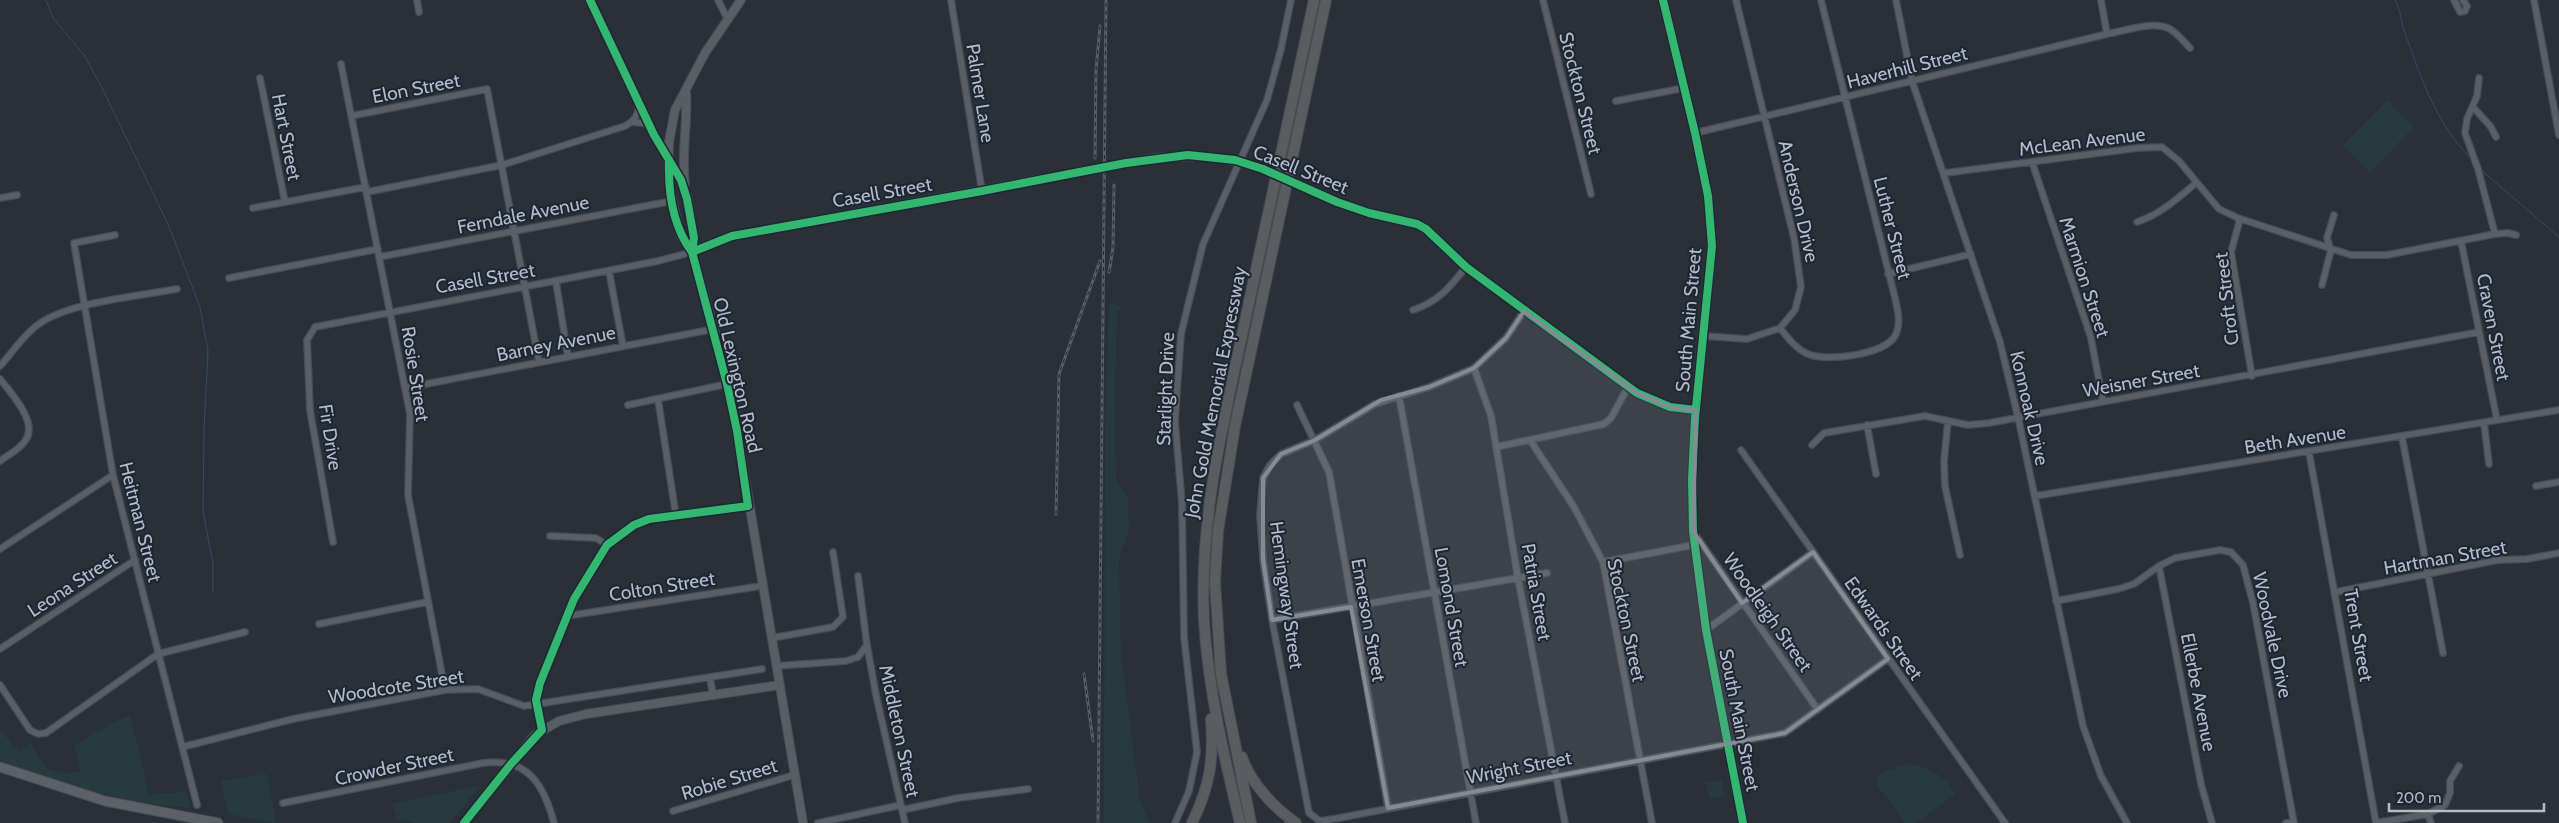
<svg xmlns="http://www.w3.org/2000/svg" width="2559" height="823" font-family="Cabin,sans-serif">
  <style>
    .green { fill: #273a3e }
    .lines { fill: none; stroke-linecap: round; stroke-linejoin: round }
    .stream { stroke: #384963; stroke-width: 1 }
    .street-casing { stroke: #484c53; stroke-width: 8 }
    .secondary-casing { stroke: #484c53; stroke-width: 10 }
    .primary-casing { stroke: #484c55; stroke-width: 11 }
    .highway-casing { stroke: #474c53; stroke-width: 12 }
    .street { stroke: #5a5e66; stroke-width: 5.5 }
    .secondary { stroke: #595d64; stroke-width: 8 }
    .primary { stroke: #5c6168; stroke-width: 9 }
    .highway { stroke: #5a5d60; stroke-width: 10 }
    .rail-casing { stroke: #595d64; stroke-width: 3 }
    .rail { stroke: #1d2633; stroke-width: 1; stroke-dasharray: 4; stroke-linecap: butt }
    .secondary-bridge-casing { stroke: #484c53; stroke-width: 10; stroke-linecap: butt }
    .secondary-bridge { stroke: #595d64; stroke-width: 8 }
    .cycleway-casing { stroke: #1d2633; stroke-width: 11 }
    .cycleway { stroke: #33b770; stroke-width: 8 }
    .marked { fill: #848b96; fill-opacity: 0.2; stroke: #848b96; stroke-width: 4; stroke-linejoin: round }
    .labels { text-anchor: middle; stroke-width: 4; stroke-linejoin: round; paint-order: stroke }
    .street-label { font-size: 19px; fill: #b4bcc9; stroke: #1d2633 }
  </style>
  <rect width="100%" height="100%" fill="#2a3038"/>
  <path class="green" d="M 2387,100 L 2414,127 L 2370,172 L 2343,145 Z
    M 1109,303 L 1121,306 L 1117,314 L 1115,394 L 1116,480 L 1128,497 L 1129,530 L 1119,558 L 1121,655 L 1140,800 L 1149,823 L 1104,823 L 1105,428 Z
    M 130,714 L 149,794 L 186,792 L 191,808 C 124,803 62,785 0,761 L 0,729 L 19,753 L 31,743 C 45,771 49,775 80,772 L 74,745 Z
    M 1909,764 C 1931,767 1944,776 1956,794 L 1915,823 L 1905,823 L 1877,785 L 1877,777 L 1888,770 Z
    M 267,774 L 276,823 L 228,814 L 221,781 Z
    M 1722,780 L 1725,796 L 1710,799 L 1706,783 Z
    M 481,785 L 450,823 L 415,823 L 397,818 L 392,804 Z"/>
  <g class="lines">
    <path class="stream" d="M 46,0 L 53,18 L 84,55 L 103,90 L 168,224 L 200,307 L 208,351 L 204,429 L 203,511 L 213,564 L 213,592
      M 2395,0 C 2400,9 2401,20 2404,30 C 2419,73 2437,127 2472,159
      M 2481,170 L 2559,237"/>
    <g class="street-casing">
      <path id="street" d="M 417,0 L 419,12
        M 718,0 L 727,18
        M 951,0 L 982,191
        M 1543,0 L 1591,194
        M 1896,0 L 1912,81 L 2000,342 L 2018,417 L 2083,726 L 2101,776 L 2127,823
        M 2101,0 L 2107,34
        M 2454,0 L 2460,12 L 2465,11 L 2467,6 L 2463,0
        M 2534,0 L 2559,135
        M 341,64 L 410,414 L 408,495 L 445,690
        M 260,78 L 285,202
        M 2479,78 L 2477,96 L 2467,119 L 2465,133 L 2478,169 L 2495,234
        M 1616,101 L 1684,88
        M 2473,107 L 2491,127 L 2496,137
        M 351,116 L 487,89 L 539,362
        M 633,122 L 649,124
        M 1695,133 L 2107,34 C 2124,31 2153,20 2170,29 C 2178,34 2184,42 2190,48
        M 2032,162 L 2091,338 L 2103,402
        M 1945,173 L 2138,148 L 2162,147 L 2179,161 L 2219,209 L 2238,218 L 2351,255 L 2387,255 L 2495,234 L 2508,233 L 2516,235
        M 367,192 L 502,165 L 625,126 C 634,121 639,115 639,104
        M 0,198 L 17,195
        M 253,208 L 366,187
        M 2238,218 L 2239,223 L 2231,252 L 2252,376
        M 2137,222 C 2161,214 2178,198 2196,183
        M 115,235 L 74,243 L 113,475 L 197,805
        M 2461,241 L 2497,420
        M 379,257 L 672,201
        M 609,271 L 623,346
        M 1888,274 L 1971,254
        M 229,278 L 378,249
        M 556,282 L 568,357
        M 2322,285 L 2331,250 L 2327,238 L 2334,215
        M 1413,310 C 1438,302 1450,287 1466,267
        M 1524,311 L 1506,338 L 1474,368 L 1429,387 L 1375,404 L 1315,440 L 1281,454 L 1270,465 L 1263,478 L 1260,515 L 1263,560 L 1272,620 L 1309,813 L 1320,821 L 1339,818 L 1785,733 L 1888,659
        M 1780,328 C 1788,338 1796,349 1808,354 C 1826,362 1884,355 1895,336 C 1902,323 1897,307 1894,294 L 1821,0
        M 1704,336 L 1747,339 L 1780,328 L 1795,310 L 1801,287 L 1794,238 L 1736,0
        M 0,366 C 12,353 24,334 39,324 C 69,302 139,296 177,289
        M 1474,368 L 1491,416 L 1518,578 L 1565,823
        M 0,379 C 11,393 39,423 25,441 C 19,450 8,455 0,461
        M 405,388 L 714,329
        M 1399,396 L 1476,823
        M 658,399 L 676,516
        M 628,405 L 727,384
        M 1297,405 L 1329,472 L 1388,808
        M 1948,421 L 1944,461 L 1945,486 L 1960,555
        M 2484,423 L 2489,464
        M 1867,425 L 1876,474
        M 2402,437 L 2443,653
        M 1530,440 L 1574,507 L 1603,562 L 1652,823
        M 1812,445 L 1824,433 L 1925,416 L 1968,425 L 1989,423 L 2479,332
        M 1496,447 L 1604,424 L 1611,418 L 1628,387
        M 1741,450 L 2005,823
        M 2309,452 L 2376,823
        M 2536,486 L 2559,482
        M 2035,496 L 2559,410
        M 1695,534 L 1818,710
        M 550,536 L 596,538 L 607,545
        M 333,542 L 310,410 L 307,340 L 315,327 L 658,261 L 692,252
        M 0,549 L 113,475
        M 1603,562 L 1694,545
        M 2159,566 L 2201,784 L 2212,823
        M 2336,592 L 2498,560 L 2527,559 L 2559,553
        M 2056,601 L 2118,589 L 2134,584 L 2159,566 L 2175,558 L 2220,550 L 2231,552 L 2243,565 L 2253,603 L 2294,823
        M 567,616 L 761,586
        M 1272,620 L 1547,573
        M 319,624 L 427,602
        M 1706,630 L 1813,552
        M 772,638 L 833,627 L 843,617 L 833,552
        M 867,645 L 876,695 L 905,823
        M 0,649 L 135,560
        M 776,666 L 846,661 L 858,657 L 867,645 L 858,576
        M 710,678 L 713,695
        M 0,685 L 30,730 L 38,734 L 46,733 L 158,654 L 245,632
        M 542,730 L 536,700 L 540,683 L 574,599 L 607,545 L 634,525 L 649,519 L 748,506
        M 182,747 L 293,719 L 445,690 L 478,689 L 524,706 L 762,669
        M 283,803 L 483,763 C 528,757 544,785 554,823
        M 902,810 L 958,798 L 1028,789
        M 673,811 L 794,775
        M 2428,814 L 2431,823
        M 818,823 L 901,805
        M 1175,823 L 1189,791 L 1197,752 L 1184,637 L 1182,504 L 1175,421 L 1181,334 L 1203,244 L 1267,100 L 1281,49 L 1291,0
        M 2286,823 L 2294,822
        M 2376,823 L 2428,814 L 2445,805 L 2450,793 L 2450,781 L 2459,766"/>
    </g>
    <g class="secondary-casing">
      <path id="secondary" d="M 590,0 L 654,135 L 681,180 L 687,199
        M 741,0 L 705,53 L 675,110 L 669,142 L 668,170 L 671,195 L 678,225 L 682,238 L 692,252 L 714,329 L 737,431 L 803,823
        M 685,184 C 681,152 688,124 686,93
        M 1300,185 L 1337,202 L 1369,213 L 1417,224 L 1426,229 L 1466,267 L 1637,393 L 1670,407 L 1696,410
        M 687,195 L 694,238 L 692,252
        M 692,252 L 732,236 L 1155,158 C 1199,154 1221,156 1263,169
        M 464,823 L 535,735 L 559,721 L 586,714 L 780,685"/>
    </g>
    <g class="primary-casing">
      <path id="primary" d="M 1663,0 L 1695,133 L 1708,196 L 1712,246 L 1695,418 L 1692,479 L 1693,531 L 1706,630 L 1743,823
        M 0,767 L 105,801 L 218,823"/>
    </g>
    <g class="highway-casing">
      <path id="highway" d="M 1242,757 C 1250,782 1274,808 1296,823
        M 1192,823 C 1210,786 1214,759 1211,719
        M 1240,823 C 1224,756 1208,689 1204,620 C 1199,518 1224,420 1245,321 C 1268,214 1291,107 1314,0
        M 1251,823 L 1221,674 L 1215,582 L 1218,531 L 1235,426 L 1326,0"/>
    </g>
    <use href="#street" class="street"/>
    <use href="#secondary" class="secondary"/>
    <use href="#primary" class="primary"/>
    <use href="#highway" class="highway"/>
    <g class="rail-casing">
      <path id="rail" d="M 1095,158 L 1096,70 L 1100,26
        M 1109,272 L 1113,248 L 1114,185
        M 1056,514 L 1059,374 L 1100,261
        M 1084,674 L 1093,741
        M 1098,823 L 1106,0"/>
    </g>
    <use href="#rail" class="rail"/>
    <g class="secondary-bridge-casing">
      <path id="secondary-bridge" d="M 1263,169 L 1300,185"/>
    </g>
    <use href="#secondary-bridge" class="secondary-bridge"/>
    <g class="cycleway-casing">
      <path id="cycleway" d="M 590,0 L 654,135 L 681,180 L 687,199 L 694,238 L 692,252
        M 1663,0 L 1695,133 L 1708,196 L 1712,246 L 1695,418 L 1692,479 L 1693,531 L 1706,630 L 1743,823
        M 692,252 L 732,236 L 982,191 L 1126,163 L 1188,155 L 1235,160 L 1263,169 L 1337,202 L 1369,213 L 1417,224 L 1426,229 L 1466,267 L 1637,393 L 1670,407 L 1696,410
        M 464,823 L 511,764 L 542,730 L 536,700 L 540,683 L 574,599 L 607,545 L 634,525 L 649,519 L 748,506 L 737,431 L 727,384 L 692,252 C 673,227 668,191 669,160"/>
    </g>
    <use href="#cycleway" class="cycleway"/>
  </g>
  <path class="marked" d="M 1524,311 L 1637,393 L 1670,407 L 1696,410 L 1693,531 L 1742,603 L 1813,552 L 1888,659 L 1785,733 L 1388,808 L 1351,607 L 1272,620 L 1263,560 L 1263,478 L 1281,454 L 1315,440 L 1381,400 L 1429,387 L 1474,368 L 1506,338 Z"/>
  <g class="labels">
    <g class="street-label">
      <text transform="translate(1907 67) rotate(-14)" y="7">Haverhill Street</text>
      <text transform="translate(416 88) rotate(-11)" y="7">Elon Street</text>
      <text transform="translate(981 93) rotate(81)" y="7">Palmer Lane</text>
      <text transform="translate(1581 93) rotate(76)" y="7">Stockton Street</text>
      <text transform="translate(287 137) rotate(79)" y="7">Hart Street</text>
      <text transform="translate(2082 141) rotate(-7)" y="7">McLean Avenue</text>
      <text transform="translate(1301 169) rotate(22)" y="7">Casell Street</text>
      <text transform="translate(882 192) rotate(-10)" y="7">Casell Street</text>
      <text transform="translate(1799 201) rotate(77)" y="7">Anderson Drive</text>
      <text transform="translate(523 214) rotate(-11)" y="7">Ferndale Avenue</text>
      <text transform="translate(1893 228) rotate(76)" y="7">Luther Street</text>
      <text transform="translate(2085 277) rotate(72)" y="7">Marmion Street</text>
      <text transform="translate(485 278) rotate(-10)" y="7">Casell Street</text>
      <text transform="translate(2226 299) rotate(-97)" y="7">Croft Street</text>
      <text transform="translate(1688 320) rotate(-85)" y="7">South Main Street</text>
      <text transform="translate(2494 327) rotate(79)" y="7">Craven Street</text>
      <text transform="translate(556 343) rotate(-11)" y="7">Barney Avenue</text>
      <text transform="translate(416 374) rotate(81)" y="7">Rosie Street</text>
      <text transform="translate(738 375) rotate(77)" y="7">Old Lexington Road</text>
      <text transform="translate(2141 380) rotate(-10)" y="7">Weisner Street</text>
      <text transform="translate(1165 389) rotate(-88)" y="7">Starlight Drive</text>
      <text transform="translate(1215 392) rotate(-79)" y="7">John Gold Memorial Expressway</text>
      <text transform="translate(2030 408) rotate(77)" y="7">Konnoak Drive</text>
      <text transform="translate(331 437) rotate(81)" y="7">Fir Drive</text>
      <text transform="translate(2295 439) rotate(-9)" y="7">Beth Avenue</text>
      <text transform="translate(141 522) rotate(76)" y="7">Heitman Street</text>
      <text transform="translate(2445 557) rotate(-10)" y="7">Hartman Street</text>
      <text transform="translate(72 584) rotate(-33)" y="7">Leona Street</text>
      <text transform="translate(662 586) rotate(-9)" y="7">Colton Street</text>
      <text transform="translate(1537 592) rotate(80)" y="7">Patria Street</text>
      <text transform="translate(1287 595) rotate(82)" y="7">Hemingway Street</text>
      <text transform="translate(1452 607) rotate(80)" y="7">Lomond Street</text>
      <text transform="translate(1768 612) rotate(55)" y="7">Woodleigh Street</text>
      <text transform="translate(1369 620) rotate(80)" y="7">Emerson Street</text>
      <text transform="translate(1627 620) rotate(78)" y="7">Stockton Street</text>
      <text transform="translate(1884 628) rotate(55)" y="7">Edwards Street</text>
      <text transform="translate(2273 635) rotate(78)" y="7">Woodvale Drive</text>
      <text transform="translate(2359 635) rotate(80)" y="7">Trent Street</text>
      <text transform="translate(396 686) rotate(-9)" y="7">Woodcote Street</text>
      <text transform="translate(2199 692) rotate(79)" y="7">Ellerbe Avenue</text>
      <text transform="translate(1740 720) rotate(79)" y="7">South Main Street</text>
      <text transform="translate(900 731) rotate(78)" y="7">Middleton Street</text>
      <text transform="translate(394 766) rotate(-12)" y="7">Crowder Street</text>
      <text transform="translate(1519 767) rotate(-11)" y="7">Wright Street</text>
      <text transform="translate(729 779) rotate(-17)" y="7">Robie Street</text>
    </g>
  </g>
  <path d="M2389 803v8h155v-8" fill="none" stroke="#b4bcc9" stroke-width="2.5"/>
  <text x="2396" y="803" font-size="15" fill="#b4bcc9" stroke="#1d2633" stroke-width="4" paint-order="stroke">200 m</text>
</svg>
